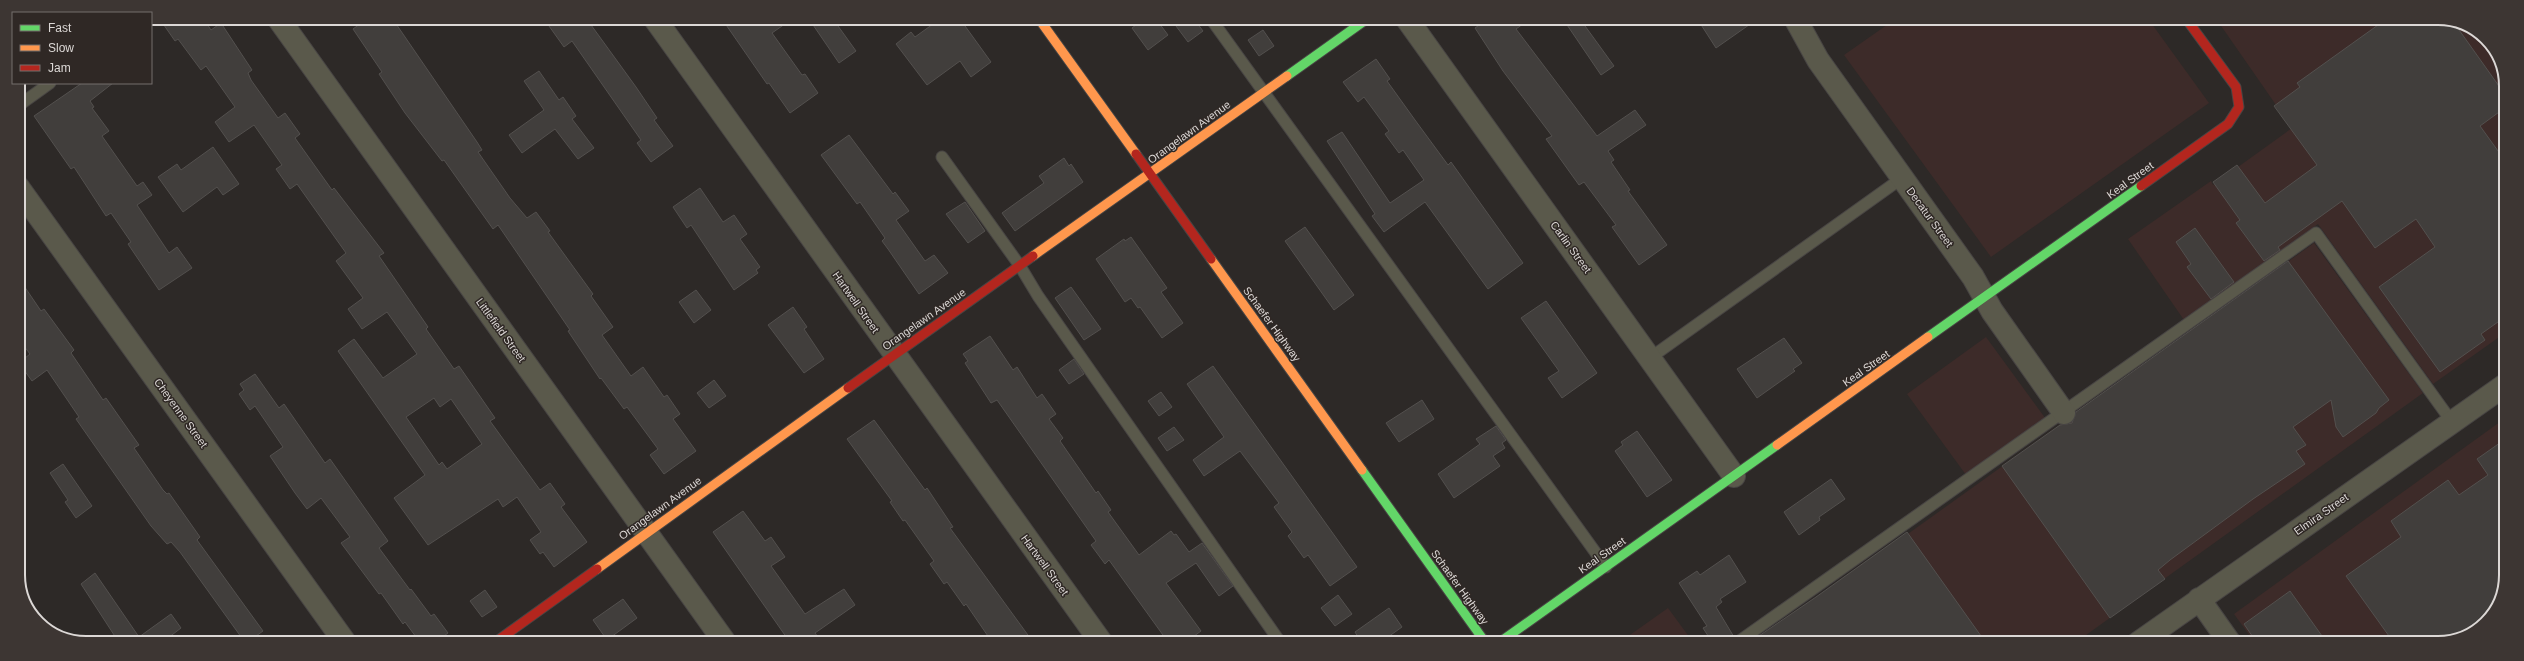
<svg xmlns="http://www.w3.org/2000/svg" width="2524" height="661" font-family="Helvetica,sans-serif">
  <style>
    .industrial { fill: #3d2b29 }
    .building { fill: #413e3c; stroke: #53504e; fill-rule: evenodd }
    .lines { fill: none; stroke-linecap: round; stroke-linejoin: round }
    .lane-casing { stroke: #484544; stroke-width: 13 }
    .street-casing { stroke: #484544; stroke-width: 24 }
    .fast-casing { stroke: #484544; stroke-width: 11 }
    .slow-casing { stroke: #484544; stroke-width: 11 }
    .jam-casing { stroke: #484544; stroke-width: 11 }
    .lane { stroke: #5a594b; stroke-width: 11 }
    .street { stroke: #5a594b; stroke-width: 22 }
    .fast { stroke: #63d668; stroke-width: 9 }
    .slow { stroke: #ff974d; stroke-width: 9 }
    .jam { stroke: #b3261e; stroke-width: 9 }
    .labels { text-anchor: middle; stroke-width: 3; stroke-linejoin: round; paint-order: stroke }
    .street-label { font-size: 11px; fill: #dcd8d6; stroke: #2f2825 }
    .rim { fill: none; stroke: #dcd8d6; stroke-width: 2 }
  </style>
  <rect width="100%" height="100%" fill="#2d2927"/>
  <path class="industrial" d="M 1894,20 L 2149,20 L 2209,103 L 1991,257 L 1844,55 Z
    M 2217,20 L 2455,20 L 2489,41 L 2506,81 L 2505,333 L 2433,384 L 2318,224 L 2184,320 L 2128,239 L 2211,181 L 2213,185 L 2292,128 Z
    M 2314,243 L 2423,393 L 2075,643 L 1757,642 Z
    M 1986,337 L 2048,422 L 1969,479 L 1907,394 Z
    M 2504,419 L 2504,592 L 2480,629 L 2438,643 L 2255,643 L 2234,614 Z
    M 1668,608 L 1693,642 L 1620,642 Z"/>
  <path class="building" d="M 159,18 L 203,18 L 211,30 L 221,23 L 252,70 L 248,73 L 251,80 L 278,118 L 285,113 L 300,134 L 295,138 L 332,190 L 334,188 L 384,253 L 379,256 L 428,327 L 426,329 L 454,369 L 459,366 L 495,418 L 490,421 L 540,490 L 550,483 L 565,504 L 561,507 L 587,542 L 554,567 L 543,552 L 540,554 L 530,540 L 541,532 L 517,497 L 503,507 L 498,499 L 428,545 L 394,498 L 425,475 L 338,351 L 354,339 L 383,378 L 417,354 L 387,312 L 362,329 L 348,309 L 363,298 L 336,261 L 346,253 L 297,184 L 290,189 L 276,169 L 282,165 L 254,125 L 229,142 L 215,122 L 235,107 L 206,66 L 201,70 L 178,39 L 175,41 ZM 434,398 L 440,407 L 451,399 L 482,444 L 447,469 L 442,462 L 439,465 L 406,417 Z
    M 368,18 L 392,18 L 477,142 L 482,150 L 478,152 L 510,198 L 527,218 L 536,212 L 550,231 L 548,232 L 593,294 L 591,296 L 613,327 L 602,335 L 631,376 L 643,367 L 664,397 L 667,395 L 680,414 L 673,419 L 696,451 L 664,474 L 650,455 L 658,449 L 627,407 L 624,409 L 601,378 L 600,379 L 568,331 L 570,330 L 498,225 L 493,229 L 444,160 L 442,161 L 405,113 L 379,74 L 382,72 L 353,29 Z
    M 560,18 L 586,18 L 636,87 L 657,118 L 654,120 L 673,146 L 651,162 L 637,143 L 641,140 L 572,41 L 564,47 L 549,26 Z
    M 722,19 L 792,19 L 772,33 L 802,75 L 805,74 L 818,93 L 790,113 L 769,83 L 767,84 Z
    M 809,19 L 833,19 L 856,51 L 839,63 Z
    M 940,19 L 960,19 L 991,62 L 971,77 L 960,61 L 927,85 L 896,44 L 911,32 L 915,37 Z
    M 1144,19 L 1156,19 L 1168,35 L 1148,50 L 1132,28 Z
    M 1186,19 L 1194,19 L 1203,31 L 1188,42 L 1176,26 Z
    M 1488,19 L 1530,19 L 1516,29 L 1597,136 L 1635,110 L 1646,125 L 1608,151 L 1614,160 L 1611,162 L 1630,190 L 1628,191 L 1667,245 L 1639,265 L 1612,227 L 1616,225 L 1584,182 L 1579,185 L 1546,139 L 1552,136 L 1503,71 L 1475,28 Z
    M 1563,19 L 1580,19 L 1614,66 L 1601,75 Z
    M 1698,20 L 1756,20 L 1716,48 Z
    M 2385,20 L 2452,20 L 2506,96 L 2506,107 L 2480,126 L 2506,162 L 2505,317 L 2481,334 L 2485,340 L 2440,372 L 2379,287 L 2435,247 L 2416,219 L 2375,248 L 2342,201 L 2278,247 L 2280,250 L 2264,261 L 2236,223 L 2240,220 L 2213,182 L 2237,165 L 2265,203 L 2317,165 L 2274,106 L 2300,87 L 2297,83 Z
    M 1263,30 L 1274,46 L 1259,56 L 1248,40 Z
    M 1376,59 L 1390,79 L 1387,81 L 1415,120 L 1448,165 L 1451,162 L 1523,263 L 1488,289 L 1425,202 L 1384,232 L 1372,216 L 1375,214 L 1327,141 L 1342,132 L 1390,203 L 1424,180 L 1403,150 L 1399,153 L 1385,134 L 1389,131 L 1364,97 L 1358,102 L 1343,82 Z
    M 539,71 L 559,100 L 563,97 L 576,116 L 572,119 L 594,148 L 578,159 L 555,129 L 522,153 L 509,135 L 544,110 L 524,81 Z
    M 82,83 L 113,83 L 90,101 L 94,107 L 92,108 L 109,131 L 102,136 L 137,186 L 143,182 L 152,195 L 137,205 L 169,253 L 177,247 L 192,268 L 159,290 L 128,244 L 131,242 L 111,213 L 106,216 L 74,167 L 71,169 L 34,116 Z
    M 849,135 L 893,194 L 895,192 L 909,211 L 896,220 L 925,261 L 934,255 L 948,273 L 919,294 L 888,249 L 882,241 L 885,238 L 860,202 L 857,204 L 821,155 Z
    M 213,147 L 239,184 L 223,195 L 217,187 L 183,212 L 158,177 L 177,164 L 181,170 Z
    M 1064,158 L 1069,166 L 1071,164 L 1083,182 L 1015,231 L 1002,213 L 1044,183 L 1039,176 Z
    M 700,188 L 723,222 L 734,215 L 747,234 L 740,239 L 760,267 L 756,270 L 758,273 L 734,290 L 691,225 L 687,228 L 673,207 Z
    M 965,202 L 985,231 L 968,243 L 946,214 Z
    M 1305,227 L 1354,295 L 1334,310 L 1285,241 Z
    M 2195,228 L 2234,282 L 2211,299 L 2187,267 L 2191,264 L 2176,242 Z
    M 1131,237 L 1167,288 L 1161,292 L 1183,323 L 1162,338 L 1140,307 L 1138,308 L 1131,298 L 1125,302 L 1096,259 L 1124,239 L 1125,241 Z
    M 2288,261 L 2389,400 L 2379,408 L 2376,413 L 2343,437 L 2336,427 L 2331,400 L 2293,427 L 2306,445 L 2296,451 L 2305,464 L 2253,499 L 2170,560 L 2158,570 L 2165,579 L 2110,618 L 2002,466 L 2060,425 L 2072,423 L 2076,412 Z
    M 18,277 L 41,311 L 44,309 L 74,350 L 71,353 L 103,400 L 106,398 L 139,445 L 134,448 L 163,490 L 167,494 L 169,493 L 200,537 L 197,540 L 263,631 L 249,641 L 244,641 L 180,552 L 171,542 L 167,544 L 151,526 L 76,419 L 79,417 L 47,370 L 32,381 L 19,363 L 30,354 L 18,338 Z
    M 1071,287 L 1101,329 L 1084,340 L 1055,298 Z
    M 696,290 L 711,310 L 694,323 L 679,302 Z
    M 1546,301 L 1597,373 L 1562,398 L 1548,378 L 1559,371 L 1521,318 Z
    M 793,307 L 807,327 L 804,329 L 824,359 L 804,373 L 768,325 Z
    M 990,336 L 1013,370 L 1017,367 L 1037,398 L 1042,394 L 1056,414 L 1049,419 L 1063,438 L 1060,441 L 1096,493 L 1098,491 L 1111,510 L 1108,512 L 1139,555 L 1171,531 L 1174,535 L 1176,534 L 1189,552 L 1202,543 L 1233,586 L 1219,596 L 1196,563 L 1166,583 L 1201,631 L 1186,642 L 1168,642 L 1109,560 L 1105,564 L 1091,545 L 1096,541 L 997,400 L 991,403 L 965,363 L 968,361 L 963,354 Z
    M 1784,338 L 1802,363 L 1793,369 L 1795,371 L 1757,398 L 1737,369 Z
    M 1074,359 L 1084,374 L 1069,384 L 1059,370 Z
    M 1213,366 L 1357,567 L 1330,586 L 1308,555 L 1304,558 L 1288,536 L 1292,532 L 1274,507 L 1279,503 L 1240,451 L 1204,476 L 1193,460 L 1224,437 L 1187,384 Z
    M 255,374 L 279,408 L 284,404 L 325,463 L 330,459 L 388,541 L 379,548 L 410,590 L 411,589 L 431,616 L 434,614 L 448,633 L 437,641 L 419,641 L 405,622 L 403,624 L 381,593 L 379,594 L 341,543 L 350,537 L 321,498 L 307,509 L 295,493 L 270,456 L 283,447 L 255,406 L 250,410 L 239,394 L 244,390 L 240,384 Z
    M 714,380 L 726,396 L 709,408 L 697,393 Z
    M 1161,392 L 1172,407 L 1159,416 L 1148,401 Z
    M 1422,400 L 1434,419 L 1399,442 L 1386,423 Z
    M 874,420 L 925,490 L 927,488 L 953,527 L 950,528 L 1033,642 L 992,642 L 966,604 L 964,606 L 947,582 L 944,584 L 930,564 L 934,561 L 905,520 L 903,521 L 890,502 L 892,501 L 847,439 Z
    M 1496,426 L 1506,440 L 1502,443 L 1505,448 L 1493,456 L 1500,466 L 1454,498 L 1438,474 L 1480,444 L 1476,439 Z
    M 1174,427 L 1184,440 L 1167,451 L 1158,438 Z
    M 1637,431 L 1672,480 L 1647,497 L 1615,451 L 1623,445 L 1621,442 Z
    M 2504,440 L 2504,592 L 2480,629 L 2438,643 L 2394,643 L 2346,576 L 2401,537 L 2391,521 L 2448,480 L 2459,495 L 2488,475 L 2477,459 Z
    M 63,464 L 92,506 L 76,518 L 65,502 L 68,500 L 50,473 Z
    M 1831,479 L 1845,499 L 1819,517 L 1820,520 L 1799,535 L 1784,512 Z
    M 743,511 L 765,541 L 771,537 L 785,557 L 771,566 L 805,614 L 844,589 L 855,605 L 815,633 L 821,641 L 789,641 L 713,532 Z
    M 1907,532 L 1986,643 L 1750,642 L 1816,597 Z
    M 1729,555 L 1746,582 L 1720,599 L 1722,602 L 1716,607 L 1734,637 L 1731,642 L 1712,642 L 1703,628 L 1707,626 L 1679,583 L 1697,571 L 1700,575 Z
    M 95,573 L 139,637 L 171,614 L 181,628 L 164,641 L 118,641 L 81,584 Z
    M 485,590 L 497,607 L 482,617 L 470,601 Z
    M 2290,591 L 2327,643 L 2257,643 L 2244,624 Z
    M 1338,595 L 1352,614 L 1335,626 L 1321,608 Z
    M 623,599 L 637,618 L 607,640 L 593,620 Z
    M 1389,608 L 1402,627 L 1381,642 L 1361,642 L 1355,632 Z"/>
  <g class="lines">
    <g class="lane-casing">
      <path id="lane" d="M 1211,19 L 1606,567
        M 18,106 L 50,83
        M 942,157 L 1020,266 L 1038,296 L 1280,642
        M 1650,358 L 1902,178
        M 1738,642 L 2316,233 L 2452,422"/>
    </g>
    <g class="street-casing">
      <path id="street" d="M 278,18 L 724,641
        M 655,19 L 1101,642
        M 1407,19 L 1734,476
        M 1796,20 L 1818,60 L 1973,277 L 1992,311 L 2064,413
        M 18,187 L 344,641
        M 2199,599 L 2230,643
        M 2138,643 L 2505,385"/>
    </g>
    <g class="fast-casing">
      <path id="fast" d="M 1287,76 L 1367,19
        M 1928,337 L 2141,186
        M 1362,470 L 1485,642
        M 1500,642 L 1777,445"/>
    </g>
    <g class="slow-casing">
      <path id="slow" d="M 1039,19 L 1136,154
        M 1033,256 L 1287,76
        M 1211,259 L 1362,470
        M 1777,445 L 1928,337
        M 597,569 L 848,388"/>
    </g>
    <g class="jam-casing">
      <path id="jam" d="M 1136,154 L 1211,259
        M 2141,186 L 2228,124 L 2239,107 L 2236,87 L 2187,20
        M 848,388 L 1033,256
        M 497,641 L 597,569"/>
    </g>
    <use href="#lane" class="lane"/>
    <use href="#street" class="street"/>
    <use href="#fast" class="fast"/>
    <use href="#slow" class="slow"/>
    <use href="#jam" class="jam"/>
  </g>
  <g class="labels">
    <g class="street-label">
      <text transform="translate(1189 132) rotate(-36)" y="4">Orangelawn Avenue</text>
      <text transform="translate(2130 180) rotate(-36)" y="4">Keal Street</text>
      <text transform="translate(1930 217) rotate(54)" y="4">Decatur Street</text>
      <text transform="translate(1571 247) rotate(54)" y="4">Carlin Street</text>
      <text transform="translate(856 302) rotate(55)" y="4">Hartwell Street</text>
      <text transform="translate(924 319) rotate(-35)" y="4">Orangelawn Avenue</text>
      <text transform="translate(1272 324) rotate(54)" y="4">Schaefer Highway</text>
      <text transform="translate(501 330) rotate(54)" y="4">Littlefield Street</text>
      <text transform="translate(1866 368) rotate(-35)" y="4">Keal Street</text>
      <text transform="translate(181 413) rotate(54)" y="4">Cheyenne Street</text>
      <text transform="translate(660 508) rotate(-36)" y="4">Orangelawn Avenue</text>
      <text transform="translate(2321 514) rotate(-35)" y="4">Elmira Street</text>
      <text transform="translate(1602 555) rotate(-35)" y="4">Keal Street</text>
      <text transform="translate(1045 565) rotate(54)" y="4">Hartwell Street</text>
      <text transform="translate(1460 587) rotate(54)" y="4">Schaefer Highway</text>
    </g>
  </g>
  <path d="M0 0H2524V661H0ZM86 25H2438A61 61 0 0 1 2499 86V575A61 61 0 0 1 2438 636H86A61 61 0 0 1 25 575V86A61 61 0 0 1 86 25Z" fill="#3d3633" fill-rule="evenodd"/>
  <path class="rim" d="M86 25H2438A61 61 0 0 1 2499 86V575A61 61 0 0 1 2438 636H86A61 61 0 0 1 25 575V86A61 61 0 0 1 86 25Z"/>
  <rect x="12" y="12" width="140" height="72" fill="#2f2825" stroke="#746e6c"/>
  <rect x="20" y="25" width="20" height="6" fill="#63d668" stroke="#746e6c"/>
  <text x="48" y="32" font-size="12" fill="#dcd8d6">Fast</text>
  <rect x="20" y="45" width="20" height="6" fill="#ff974d" stroke="#746e6c"/>
  <text x="48" y="52" font-size="12" fill="#dcd8d6">Slow</text>
  <rect x="20" y="65" width="20" height="6" fill="#b3261e" stroke="#746e6c"/>
  <text x="48" y="72" font-size="12" fill="#dcd8d6">Jam</text>
</svg>
